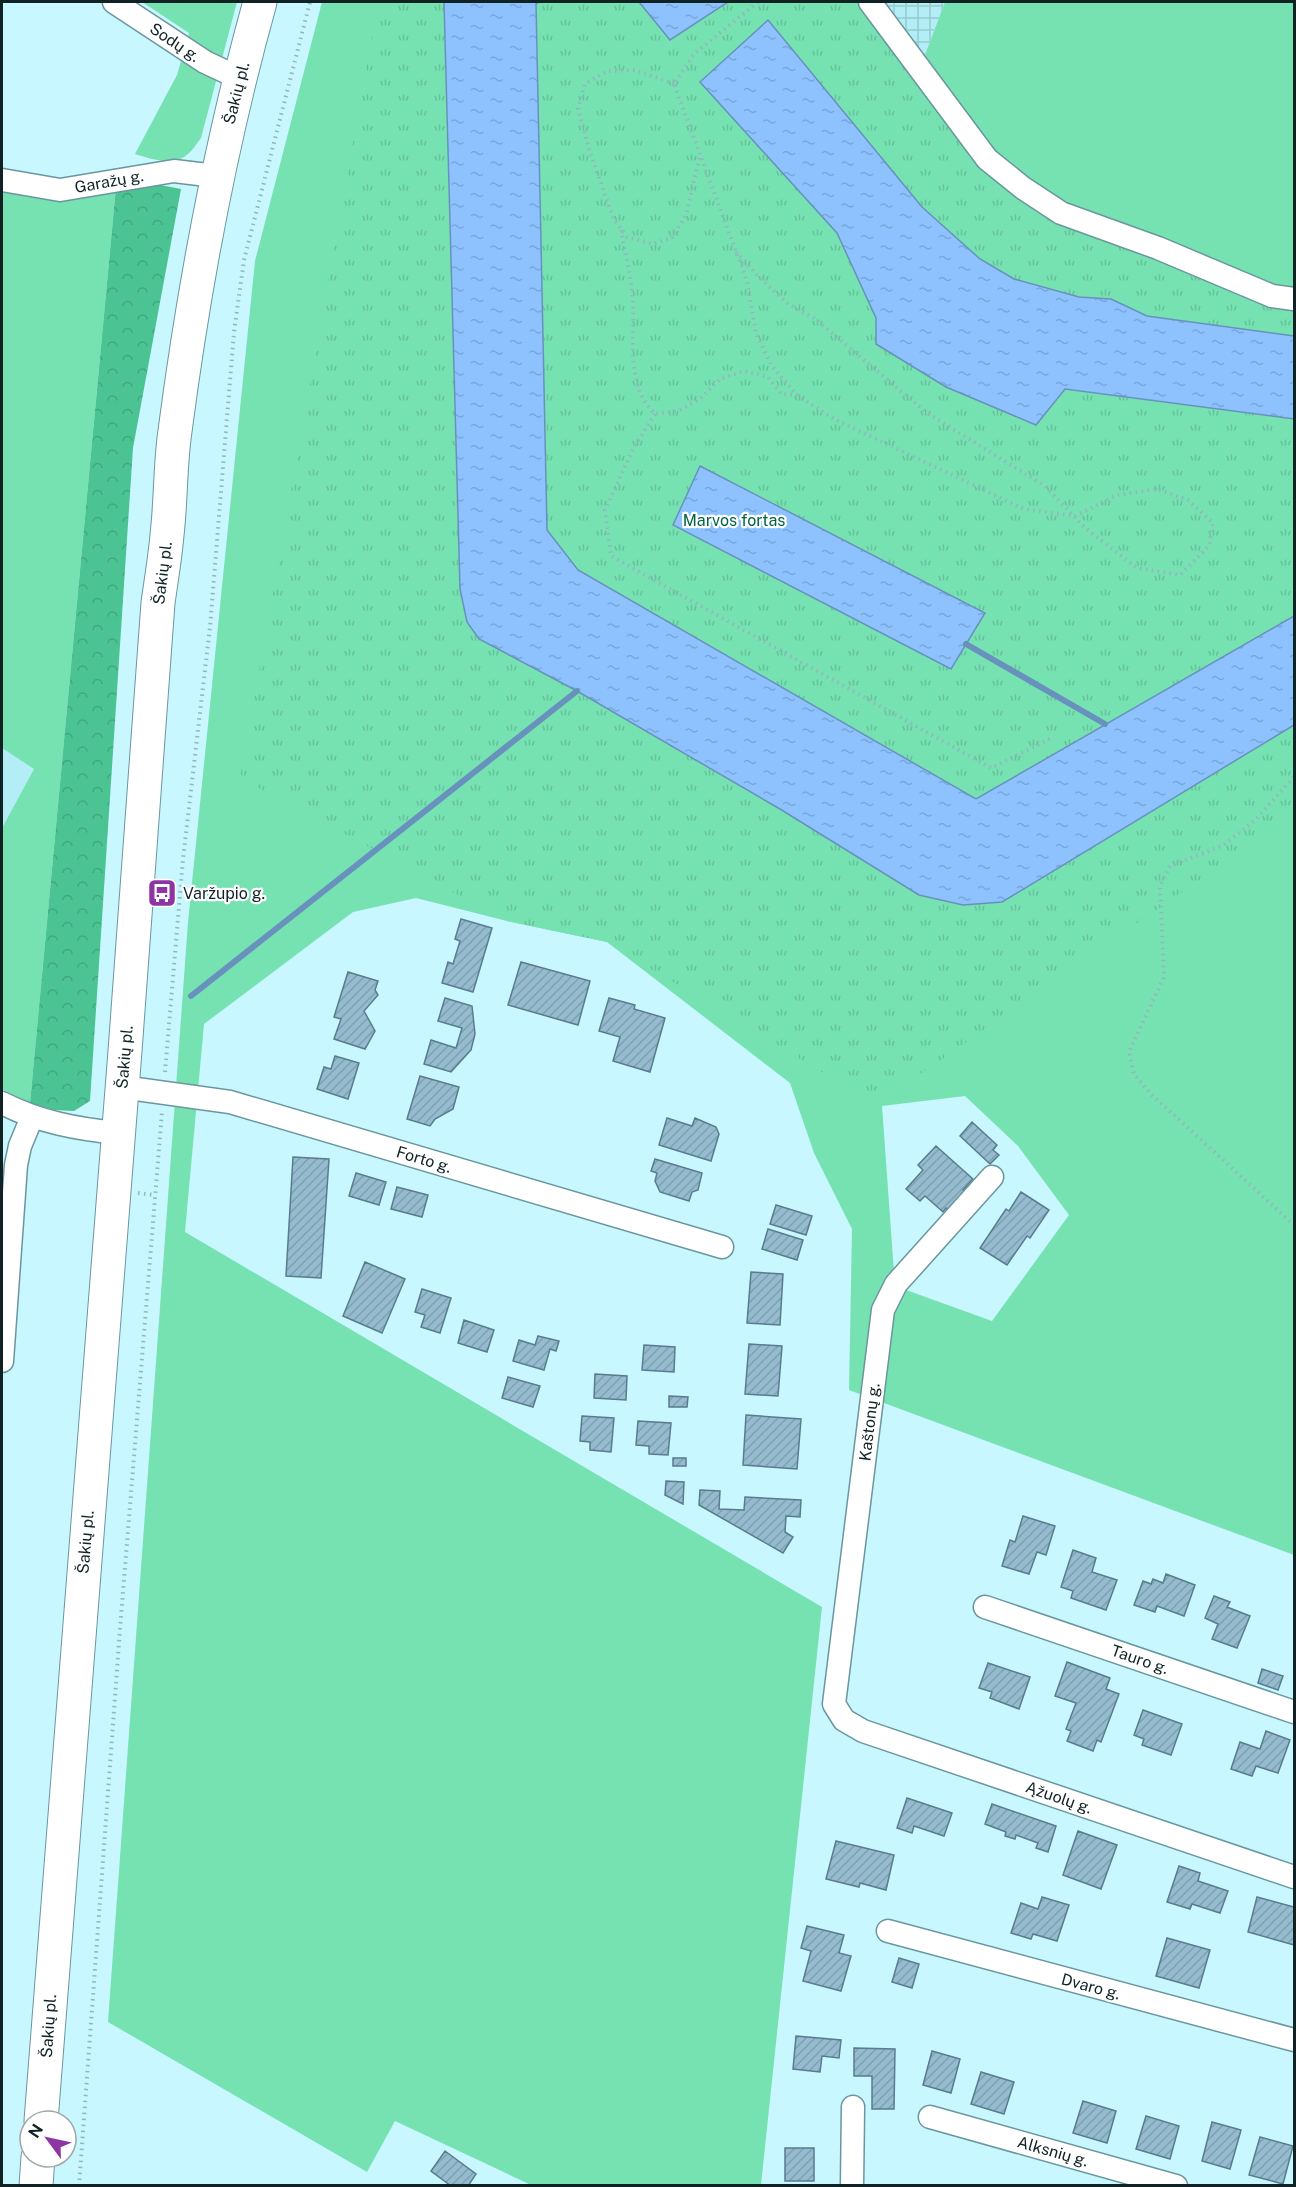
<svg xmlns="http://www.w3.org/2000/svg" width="1296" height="2187" font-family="'Public Sans',sans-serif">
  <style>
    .built { fill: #b3edf5 }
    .industrial { fill: url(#industrial-grid) }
    .grass { fill: #76e2b2; fill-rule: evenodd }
    .forest { fill: url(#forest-crowns) }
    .park { fill: url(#park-tufts) }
    .water { fill: url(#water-ripples); stroke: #6892bd; stroke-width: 1.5 }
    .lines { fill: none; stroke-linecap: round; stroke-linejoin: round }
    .stream { stroke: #6892bd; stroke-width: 6 }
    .building { fill: url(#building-hatch); stroke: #587c8e; stroke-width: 1.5 }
    .minor-casing { stroke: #6a979e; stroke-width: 25 }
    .primary-casing { stroke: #6a979e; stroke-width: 35 }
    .path { stroke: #91b7bd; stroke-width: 4; stroke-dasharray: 1.5 4.5; stroke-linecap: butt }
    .minor { stroke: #fff; stroke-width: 22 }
    .primary { stroke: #fff; stroke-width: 33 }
    .labels { text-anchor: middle; stroke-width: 4.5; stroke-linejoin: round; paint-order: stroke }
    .street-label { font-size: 16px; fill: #102224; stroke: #fff }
    .park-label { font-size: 16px; fill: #026444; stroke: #fff }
    .poi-label { font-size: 16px; fill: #102224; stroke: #fff; text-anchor: start }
  </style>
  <defs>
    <pattern id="industrial-grid" width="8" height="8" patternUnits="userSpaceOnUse" patternTransform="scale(1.5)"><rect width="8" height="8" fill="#b3edf5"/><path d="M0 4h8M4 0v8" fill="none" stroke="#99cbd2"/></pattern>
    <pattern id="forest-crowns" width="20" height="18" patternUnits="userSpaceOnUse" patternTransform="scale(1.5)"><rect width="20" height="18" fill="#4cc393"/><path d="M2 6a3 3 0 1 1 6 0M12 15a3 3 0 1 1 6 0" fill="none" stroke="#41a77f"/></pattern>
    <pattern id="park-tufts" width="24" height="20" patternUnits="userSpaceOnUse" patternTransform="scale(1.5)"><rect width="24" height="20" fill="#76e2b2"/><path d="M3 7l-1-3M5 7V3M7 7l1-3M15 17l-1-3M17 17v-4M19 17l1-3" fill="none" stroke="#65c299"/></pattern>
    <pattern id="water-ripples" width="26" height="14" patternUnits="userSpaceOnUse" patternTransform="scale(1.5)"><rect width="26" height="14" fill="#8dc2ff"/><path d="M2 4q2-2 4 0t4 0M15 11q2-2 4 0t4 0" fill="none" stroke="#79a6da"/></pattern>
    <pattern id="building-hatch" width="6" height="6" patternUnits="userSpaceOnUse" patternTransform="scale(1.5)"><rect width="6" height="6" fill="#95bbce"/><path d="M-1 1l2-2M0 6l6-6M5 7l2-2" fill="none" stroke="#7fa0b1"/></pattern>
  </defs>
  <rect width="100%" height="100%" fill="#c8f7ff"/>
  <path class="built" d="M 2,748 L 34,769 L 2,828 Z"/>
  <path class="industrial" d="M 873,2 L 945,2 L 920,68 Z"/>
  <path class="grass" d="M 142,2 L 237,2 L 201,138 C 197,143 193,150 188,154 C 174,167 151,159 135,154 L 177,75 L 189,33 Z
    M 322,2 L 444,2 L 1294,725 L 1294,1555 L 849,1390 L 852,1229 L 814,1153 L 790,1083 L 607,942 L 507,921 L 416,898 L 353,912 L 204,1024 L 185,1232 L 822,1607 L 761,2185 L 531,2185 L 395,2121 L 367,2172 L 108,2022 L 188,922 L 255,261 ZM 965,1096 L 1018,1146 L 1069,1215 L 992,1321 L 895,1286 L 882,1106 Z
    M 539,2 L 920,68 L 945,2 L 1294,2 L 1294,336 Z
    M 116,187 L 30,1103 L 2,1089 L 2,828 L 34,769 L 2,748 L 2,189 Z"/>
  <path class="forest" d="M 150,183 L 181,189 L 133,448 L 90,1101 L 74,1111 L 54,1110 L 30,1103 L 116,187 Z"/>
  <path class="park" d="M 378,2 L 876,2 L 987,159 L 1061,213 L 1294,299 L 1294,814 L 876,1105 L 607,942 L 507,921 L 240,778 Z"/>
  <path class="water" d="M 444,2 L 539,2 L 536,4 L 547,530 L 578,570 L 976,799 L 1294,616 L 1294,725 L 1002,902 L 963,905 L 919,895 L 780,809 L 577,691 L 479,639 L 467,622 L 460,589 Z
    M 639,2 L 728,2 L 670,40 Z
    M 768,20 L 922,207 L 980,259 L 1014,279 L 1079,297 L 1111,299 L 1147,316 L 1294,336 L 1294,419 L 1065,389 L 1036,425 L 946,387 L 876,344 L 876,318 L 837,233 L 700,82 Z
    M 700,466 L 985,613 L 951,669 L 673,525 Z"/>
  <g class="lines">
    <path class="stream" d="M 966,644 L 1105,724
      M 191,996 L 577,691"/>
  </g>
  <path class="building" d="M 461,919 L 492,928 L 473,992 L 442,983 L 448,962 L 453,964 L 460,941 L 455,939 Z
    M 521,962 L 590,981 L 578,1025 L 508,1005 Z
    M 348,972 L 378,981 L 375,990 L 378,995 L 364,1011 L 375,1031 L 365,1049 L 334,1039 L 341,1019 L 334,1017 Z
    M 445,998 L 472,1006 L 475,1034 L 471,1050 L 451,1072 L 424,1064 L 431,1040 L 456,1048 L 462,1028 L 438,1021 Z
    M 609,998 L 635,1005 L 634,1009 L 665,1018 L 650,1072 L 613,1061 L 620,1037 L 599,1031 Z
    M 335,1056 L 359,1063 L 348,1099 L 317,1089 L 324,1067 L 331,1069 Z
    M 420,1076 L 459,1087 L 453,1109 L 435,1119 L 430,1126 L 407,1119 Z
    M 667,1118 L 692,1126 L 695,1118 L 716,1127 L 719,1134 L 711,1161 L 659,1145 Z
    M 972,1122 L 997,1145 L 993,1150 L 999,1155 L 990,1164 L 960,1136 Z
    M 936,1146 L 973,1179 L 963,1190 L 967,1193 L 950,1211 L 946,1208 L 943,1212 L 925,1196 L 920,1201 L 906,1189 L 923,1170 L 918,1165 Z
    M 293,1157 L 329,1159 L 321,1278 L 286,1276 Z
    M 655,1159 L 702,1173 L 698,1190 L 692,1192 L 689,1201 L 660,1192 L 655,1181 L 657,1173 L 651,1171 Z
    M 356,1173 L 386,1182 L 379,1205 L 349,1196 Z
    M 397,1187 L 428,1195 L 422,1217 L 391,1209 Z
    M 1021,1192 L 1049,1210 L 1030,1238 L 1027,1236 L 1007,1265 L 980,1248 L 1006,1209 L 1009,1211 Z
    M 776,1205 L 812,1216 L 806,1235 L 770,1224 Z
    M 768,1229 L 803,1240 L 797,1260 L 762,1249 Z
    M 365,1262 L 405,1279 L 382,1333 L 343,1316 Z
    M 751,1272 L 783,1274 L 780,1325 L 747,1323 Z
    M 422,1289 L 451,1298 L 440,1333 L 421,1327 L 425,1315 L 415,1312 Z
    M 464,1320 L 494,1330 L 487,1352 L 458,1343 Z
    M 538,1336 L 559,1341 L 556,1351 L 550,1349 L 544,1370 L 513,1361 L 519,1340 L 535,1345 Z
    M 749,1344 L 782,1346 L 778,1396 L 745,1394 Z
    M 644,1345 L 675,1347 L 674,1372 L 642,1370 Z
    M 595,1374 L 627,1376 L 626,1400 L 594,1398 Z
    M 508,1377 L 540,1386 L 533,1407 L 502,1398 Z
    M 669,1396 L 688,1397 L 687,1407 L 669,1407 Z
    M 746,1415 L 801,1419 L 797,1469 L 743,1465 Z
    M 582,1416 L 614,1418 L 611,1452 L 590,1450 L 590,1442 L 580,1441 Z
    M 638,1421 L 671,1423 L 668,1455 L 649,1454 L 649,1446 L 636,1445 Z
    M 673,1458 L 686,1458 L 686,1466 L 673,1466 Z
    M 666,1481 L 684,1482 L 683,1504 L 665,1495 Z
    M 700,1490 L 720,1491 L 719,1509 L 744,1510 L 745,1497 L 801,1500 L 800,1517 L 786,1516 L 785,1532 L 793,1537 L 783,1553 L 699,1505 Z
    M 1023,1516 L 1055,1526 L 1046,1555 L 1037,1552 L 1029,1574 L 1002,1566 L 1010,1540 L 1015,1542 Z
    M 1073,1550 L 1096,1558 L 1092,1572 L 1117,1580 L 1106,1610 L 1071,1598 L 1073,1591 L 1061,1587 Z
    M 1166,1574 L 1195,1585 L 1184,1616 L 1157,1606 L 1155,1612 L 1134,1605 L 1143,1581 L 1151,1584 L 1153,1579 L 1163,1583 Z
    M 1214,1596 L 1230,1602 L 1227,1607 L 1250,1616 L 1237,1648 L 1212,1639 L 1218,1624 L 1205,1618 Z
    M 1067,1662 L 1110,1678 L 1106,1689 L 1119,1694 L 1101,1742 L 1097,1740 L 1093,1751 L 1067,1741 L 1071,1731 L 1066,1729 L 1076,1703 L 1055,1696 Z
    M 988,1663 L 1030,1677 L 1019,1709 L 990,1698 L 992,1692 L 979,1688 Z
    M 1262,1669 L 1283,1676 L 1278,1690 L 1258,1683 Z
    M 1143,1710 L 1182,1724 L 1171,1755 L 1142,1745 L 1144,1739 L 1134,1735 Z
    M 1266,1731 L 1290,1740 L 1278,1773 L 1256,1766 L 1252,1776 L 1231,1769 L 1240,1742 L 1260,1749 Z
    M 907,1798 L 952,1813 L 944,1836 L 914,1826 L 912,1833 L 897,1828 Z
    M 992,1804 L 1056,1826 L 1048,1852 L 1036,1848 L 1038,1843 L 1016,1835 L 1015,1839 L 1005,1836 L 1006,1832 L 985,1824 Z
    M 1078,1831 L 1117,1845 L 1101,1889 L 1063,1875 Z
    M 836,1841 L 894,1855 L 886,1890 L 860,1883 L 859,1887 L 826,1879 Z
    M 1179,1866 L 1200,1873 L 1198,1881 L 1228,1891 L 1220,1913 L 1192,1904 L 1190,1909 L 1167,1902 Z
    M 1042,1897 L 1069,1905 L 1057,1941 L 1033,1934 L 1031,1939 L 1011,1933 L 1021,1903 L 1038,1909 Z
    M 1257,1897 L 1294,1907 L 1294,1945 L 1248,1932 Z
    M 807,1926 L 844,1935 L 839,1953 L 851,1956 L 841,1991 L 803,1981 L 811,1951 L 801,1948 Z
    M 1167,1938 L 1210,1950 L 1199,1988 L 1156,1976 Z
    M 899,1958 L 919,1964 L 912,1988 L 892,1982 Z
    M 796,2036 L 841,2040 L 839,2058 L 822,2056 L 820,2072 L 793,2069 Z
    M 854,2048 L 895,2049 L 894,2109 L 872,2109 L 872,2076 L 854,2076 Z
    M 932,2051 L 960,2059 L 951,2093 L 923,2085 Z
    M 981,2072 L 1014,2082 L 1004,2114 L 971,2104 Z
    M 1083,2101 L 1116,2111 L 1107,2143 L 1073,2133 Z
    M 1146,2116 L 1179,2126 L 1170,2159 L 1136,2149 Z
    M 1212,2122 L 1241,2130 L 1230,2169 L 1202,2161 Z
    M 1260,2137 L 1293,2146 L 1283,2184 L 1249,2175 Z
    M 785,2148 L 814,2148 L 814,2181 L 785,2181 Z
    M 445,2151 L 476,2174 L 468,2186 L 451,2186 L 431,2171 Z"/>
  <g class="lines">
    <g class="minor-casing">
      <path id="minor" d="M 114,2 L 205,62 L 239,78
        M 870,2 L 987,159 L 1023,188 L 1061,213 L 1158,248 L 1272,296 L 1294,299
        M 2,180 L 60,190 L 174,171 L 216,176
        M 122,1087 L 230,1102 L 722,1247
        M 2,1103 C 39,1122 77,1129 118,1133
        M 992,1177 L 896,1284 L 883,1310 L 834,1704 L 844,1720 L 863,1731 L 1294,1877
        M 2,1361 L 16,1165 L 20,1146 L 32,1117
        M 985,1607 L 1294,1712
        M 888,1931 L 1294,2040
        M 930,2117 L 1176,2186
        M 852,2186 L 853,2107"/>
    </g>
    <g class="primary-casing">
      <path id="primary" d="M 41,2121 L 125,1051 L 158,603 C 161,581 165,558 167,535 C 171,501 170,465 175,431 C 194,286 221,142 260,2
        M 36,2186 L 38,2157"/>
    </g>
    <path class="path" d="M 674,84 L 635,70 L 607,71 L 585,84 L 578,108 L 589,149 L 614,220 L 627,237 L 652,244 L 672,238 L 686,215 L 700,155
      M 621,230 C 625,254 632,279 633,303 C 635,341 625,385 655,414 L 678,411 L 700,399 L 720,379 L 744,371 L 768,377 L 781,394 L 797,395
      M 736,252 L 763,281 L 788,304 L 814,318 L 927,413 L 1045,486 L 1084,527 L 1137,568 L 1180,575 L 1209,546 L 1213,523 L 1188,500 L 1157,489 L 1117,495 L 1075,516 L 1024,509 L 836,420 L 798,396 L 771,365 L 756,333 L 747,281 L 674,84 L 694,54 L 758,2
      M 655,414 L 633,449 L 605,510 L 611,556 L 991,768 L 1054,737
      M 1294,777 L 1255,820 L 1224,845 L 1170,866 L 1160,886 L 1164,977 L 1129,1052 L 1134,1074 L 1151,1094 L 1294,1225
      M 165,1072 L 183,859 L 210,627 L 234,332 L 244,260 L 310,2
      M 138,1193 L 155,1195
      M 79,2186 L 120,1629 L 162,1112"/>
    <use href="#minor" class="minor"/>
    <use href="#primary" class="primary"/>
  </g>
  <defs>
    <g id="bus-square" transform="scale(1.5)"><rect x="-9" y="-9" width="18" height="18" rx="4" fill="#8d36a3" stroke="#fff"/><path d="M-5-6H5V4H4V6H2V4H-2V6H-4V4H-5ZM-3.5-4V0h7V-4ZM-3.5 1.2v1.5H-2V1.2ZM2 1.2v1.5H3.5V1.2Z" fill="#fff"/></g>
  </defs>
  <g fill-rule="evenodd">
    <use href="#bus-square" x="162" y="893"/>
  </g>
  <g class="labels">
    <g class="street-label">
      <text transform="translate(175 42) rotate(34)" y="6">Sodų g.</text>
      <text transform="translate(236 93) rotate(-76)" y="6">Šakių pl.</text>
      <text transform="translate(109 181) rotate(-10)" y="6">Garažų g.</text>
      <text transform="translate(162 573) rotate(-83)" y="6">Šakių pl.</text>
      <text transform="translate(124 1057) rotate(-85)" y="6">Šakių pl.</text>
      <text transform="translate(424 1159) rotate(17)" y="6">Forto g.</text>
      <text transform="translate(869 1422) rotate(-83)" y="6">Kaštonų g.</text>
      <text transform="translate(85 1542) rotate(-85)" y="6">Šakių pl.</text>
      <text transform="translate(1140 1659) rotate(19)" y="6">Tauro g.</text>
      <text transform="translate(1059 1797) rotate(19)" y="6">Ąžuolų g.</text>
      <text transform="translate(1091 1986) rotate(15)" y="6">Dvaro g.</text>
      <text transform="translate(48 2026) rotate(-86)" y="6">Šakių pl.</text>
      <text transform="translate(1053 2151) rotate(16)" y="6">Alksnių g.</text>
    </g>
    <g class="park-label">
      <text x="734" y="526">Marvos fortas</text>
    </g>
    <g class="poi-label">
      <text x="183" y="899">Varžupio g.</text>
    </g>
  </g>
  <rect width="1296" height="2187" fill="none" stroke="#102224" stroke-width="6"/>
  <g transform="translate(48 2139) rotate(303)"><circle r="28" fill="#ffffff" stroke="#9fa7a7" stroke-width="1.5"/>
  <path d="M0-4.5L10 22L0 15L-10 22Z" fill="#8d36a3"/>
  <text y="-9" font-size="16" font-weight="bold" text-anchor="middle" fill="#102224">N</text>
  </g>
</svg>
